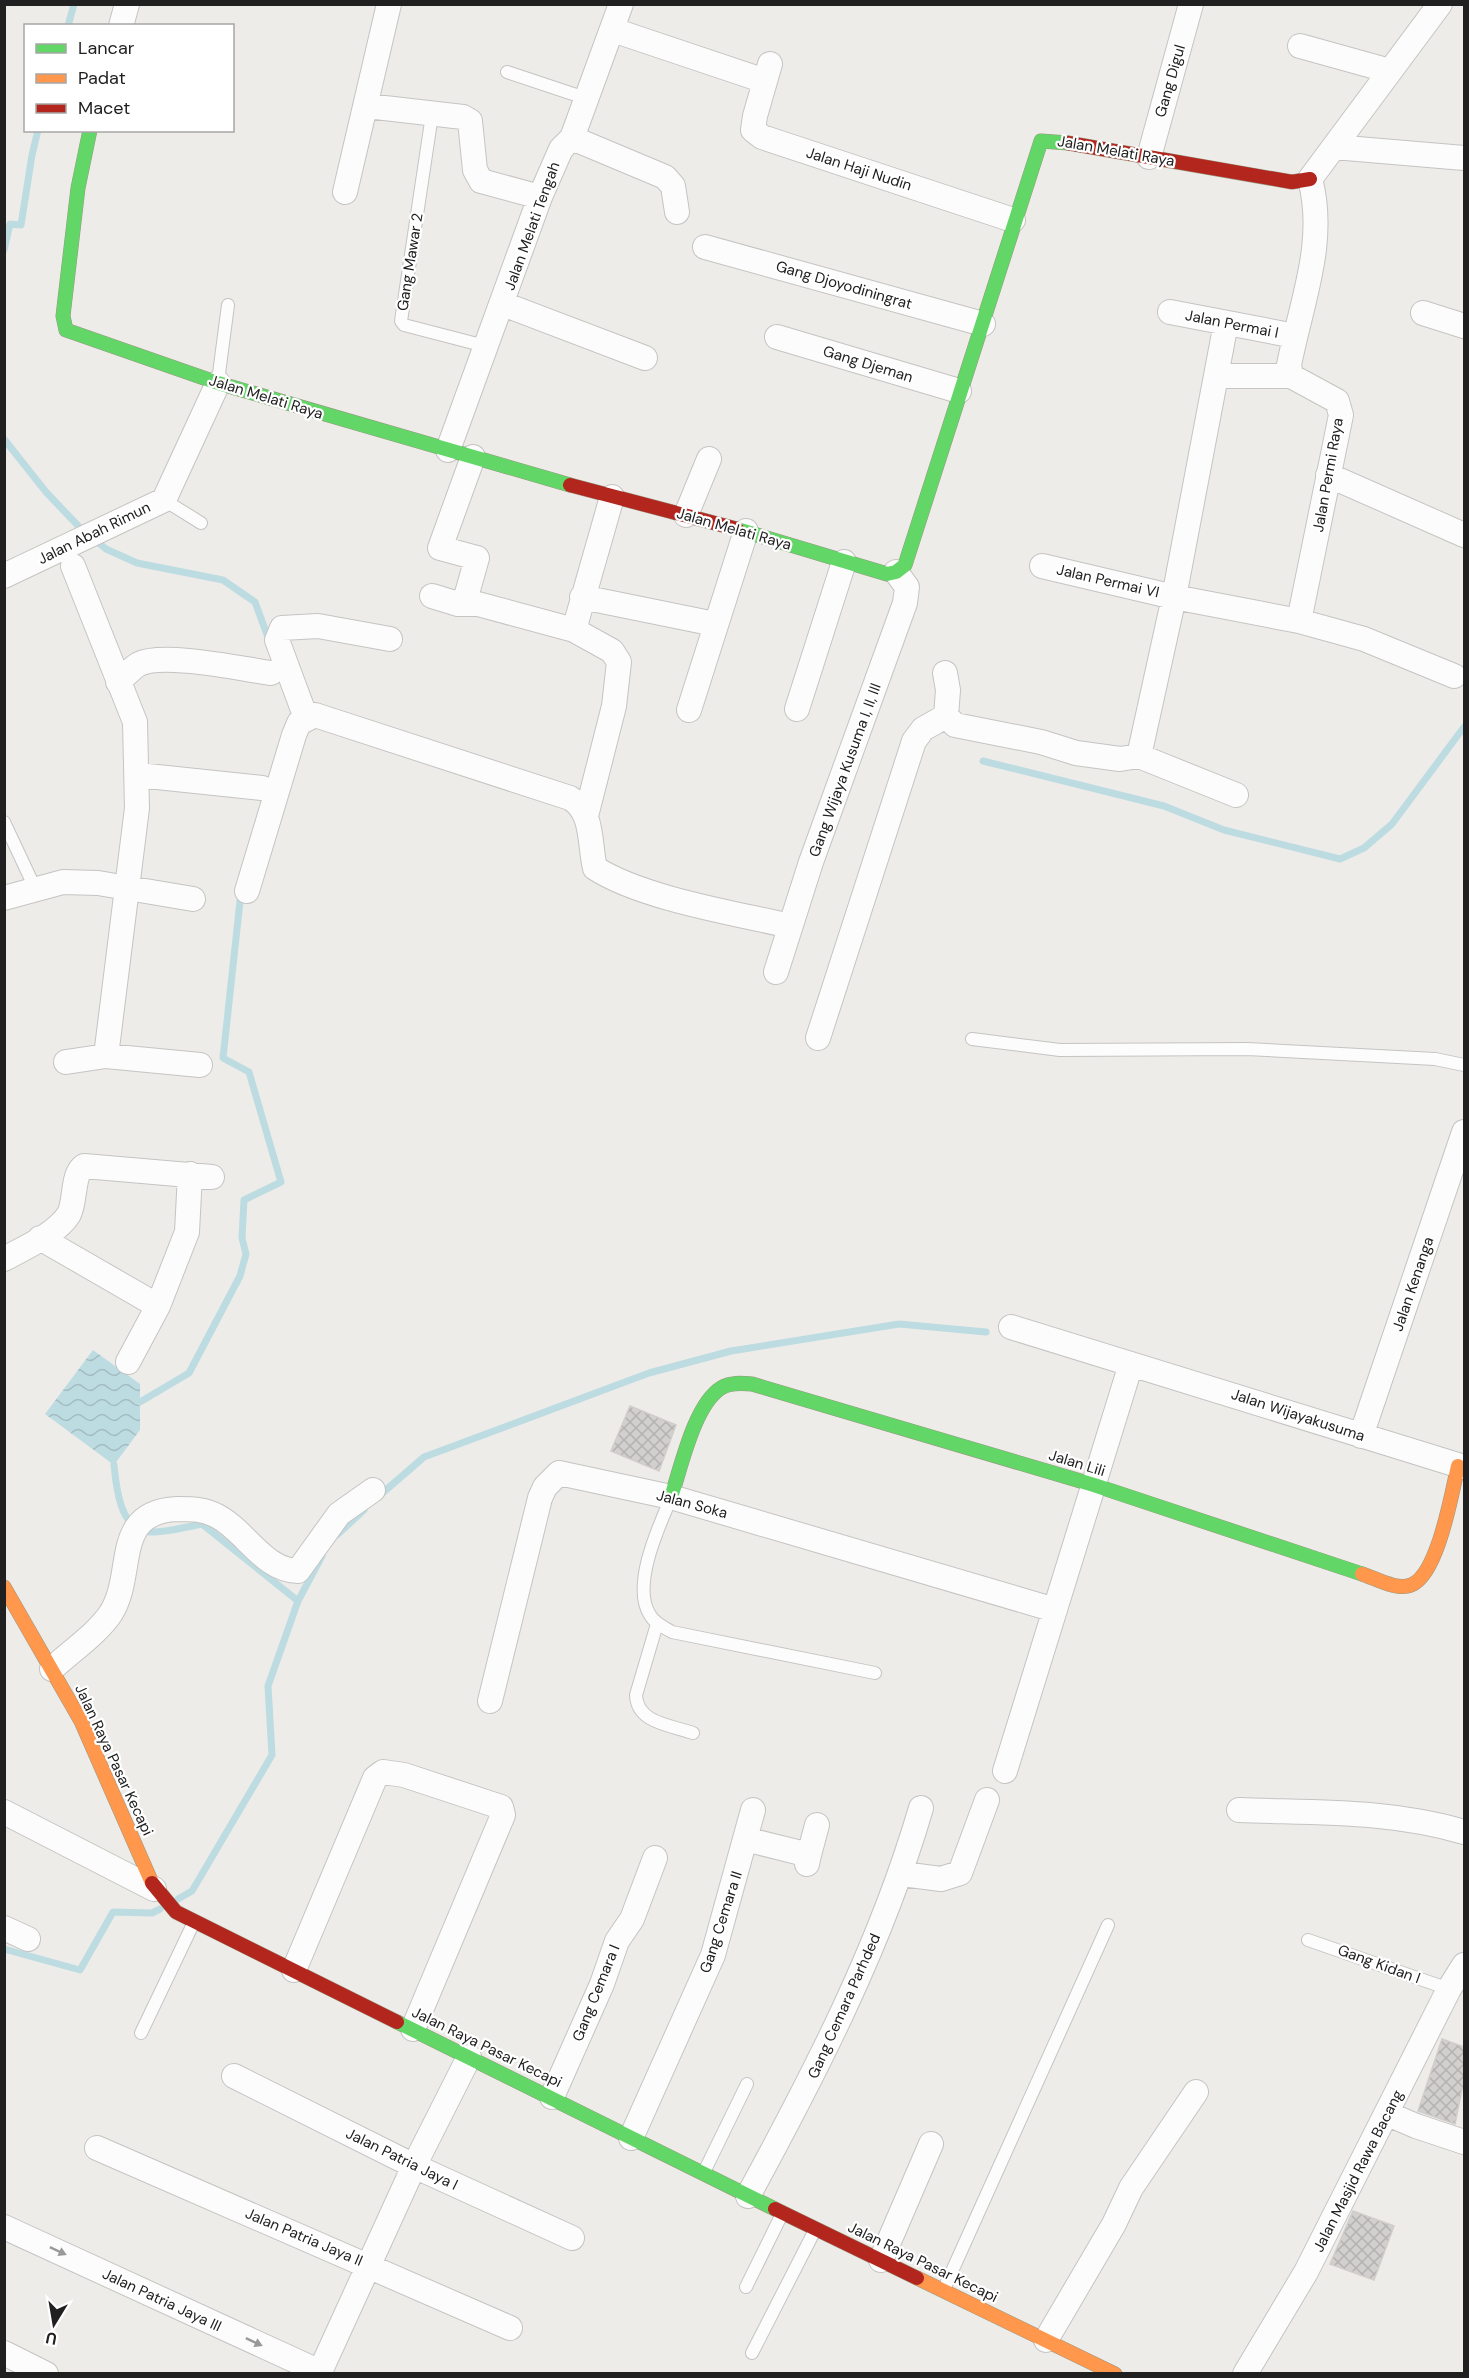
<svg xmlns="http://www.w3.org/2000/svg" width="1469" height="2378" font-family="'DM Sans',sans-serif">
  <style>
    .water { fill: url(#water-waves) }
    .lines { fill: none; stroke-linecap: round; stroke-linejoin: round }
    .stream { stroke: #bddce1; stroke-width: 7 }
    .building { fill: url(#building-cross-hatch); stroke: #d1cdca; stroke-width: 1.5 }
    .lane-casing { stroke: #c5c4c3; stroke-width: 14 }
    .street-casing { stroke: #c5c4c3; stroke-width: 26 }
    .fast-casing { stroke: #989880; stroke-width: 15 }
    .slow-casing { stroke: #989880; stroke-width: 15 }
    .jam-casing { stroke: #989880; stroke-width: 15 }
    .lane { stroke: #fcfcfc; stroke-width: 12 }
    .street { stroke: #fcfcfc; stroke-width: 24 }
    .fast { stroke: #63d668; stroke-width: 14 }
    .slow { stroke: #ff974d; stroke-width: 14 }
    .jam { stroke: #b3261e; stroke-width: 14 }
    .oneway { fill: #999 }
    .labels { text-anchor: middle; stroke-width: 4.5; stroke-linejoin: round; paint-order: stroke }
    .street-label { font-size: 15px; fill: #202020; stroke: #fff }
  </style>
  <defs>
    <pattern id="water-waves" width="16" height="10" patternUnits="userSpaceOnUse" patternTransform="scale(1.5)"><rect width="16" height="10" fill="#bddce1"/><path d="M0 5q4-4 8 0t8 0" fill="none" stroke="#a2bcc1"/></pattern>
    <pattern id="building-cross-hatch" width="8" height="8" patternUnits="userSpaceOnUse" patternTransform="scale(1.5)"><rect width="8" height="8" fill="#d2d0ce"/><path d="M0 0l8 8M0 8l8-8" fill="none" stroke="#b4b2b1"/></pattern>
  </defs>
  <rect width="100%" height="100%" fill="#eeece9"/>
  <path class="water" d="M 93,1350 L 140,1384 L 140,1430 L 114,1465 L 45,1414 Z"/>
  <g class="lines">
    <path class="stream" d="M 68,26 L 74,4
      M 4,250 L 10,224 L 21,225 L 32,155 L 38,130
      M 4,439 L 46,492 L 85,533
      M 94,539 L 106,549 L 137,563 L 223,580 L 255,602 L 269,640
      M 983,761 L 1164,806 L 1224,830 L 1340,859 L 1364,848 L 1392,824 L 1464,727
      M 140,1402 L 189,1373 L 240,1276 L 246,1254 L 242,1238 L 244,1200 L 281,1182 L 249,1072 L 223,1058 L 241,892
      M 114,1465 C 116,1486 120,1533 151,1532 C 168,1532 186,1527 202,1524 L 298,1601
      M 379,1496 L 424,1457 L 649,1373 L 731,1351 L 899,1324 L 986,1332
      M 337,1535 L 364,1510
      M 178,1899 L 192,1891 L 272,1755 L 268,1686 L 298,1601 L 322,1556
      M 4,1949 L 80,1970 L 113,1912 L 152,1913 L 160,1909"/>
  </g>
  <path class="building" d="M 630,1406 L 676,1425 L 659,1471 L 611,1451 Z
    M 1442,2039 L 1464,2047 L 1464,2089 L 1462,2089 L 1455,2124 L 1418,2111 Z
    M 1353,2211 L 1394,2226 L 1374,2280 L 1330,2264 Z"/>
  <g class="lines">
    <g class="lane-casing">
      <path id="lane" d="M 507,72 L 588,99
        M 432,115 L 401,321 L 404,325 L 485,346
        M 218,381 L 228,305
        M 164,500 L 201,523
        M 4,822 L 35,888
        M 972,1039 L 1060,1050 L 1247,1049 L 1435,1059 L 1464,1065
        M 671,1498 C 659,1526 631,1586 650,1615 C 655,1624 664,1627 672,1632 L 875,1673
        M 657,1624 L 636,1695 C 637,1723 670,1725 693,1733
        M 1308,1940 L 1449,1989
        M 141,2033 L 194,1922
        M 704,2172 L 747,2084
        M 746,2287 L 782,2214
        M 944,2289 L 1108,1925
        M 752,2353 L 815,2230"/>
    </g>
    <g class="street-casing">
      <path id="street" d="M 121,26 L 127,4
        M 613,30 L 765,81
        M 1300,46 L 1390,71
        M 770,64 L 755,116 L 753,130 L 762,137 L 1013,220
        M 367,106 L 463,117 L 470,121 L 475,170 L 481,181 L 540,197
        M 572,138 L 665,177 L 673,186 L 677,212
        M 1334,147 L 1464,158
        M 1149,157 L 1191,4
        M 345,192 L 389,4
        M 705,247 L 983,324
        M 503,304 L 645,358
        M 1170,312 L 1295,336
        M 1423,313 L 1464,326
        M 777,337 L 959,391
        M 1216,376 L 1291,376
        M 448,450 L 540,197 L 561,149 L 572,138 L 621,4
        M 1328,475 L 1464,535
        M 686,515 L 709,459
        M 1042,566 L 1174,597 L 1299,621 L 1364,639 L 1454,676
        M 4,576 L 164,500 L 218,383
        M 432,596 L 458,604 L 478,604 L 574,630 L 612,497
        M 582,597 L 705,622
        M 464,604 L 477,558 L 440,548 L 473,457
        M 1299,621 L 1341,415 L 1337,401 L 1291,376 L 1289,365 C 1301,303 1327,242 1310,179 L 1440,4
        M 574,630 L 612,651 L 619,662 L 614,706 L 586,816
        M 945,673 L 948,690 L 946,716 L 955,725 L 1041,742 L 1076,753 L 1120,759 L 1139,756 L 1236,795
        M 118,682 C 124,677 132,668 139,664 C 163,652 242,669 271,673
        M 797,709 L 844,562
        M 689,710 L 746,531
        M 306,718 L 277,640 L 282,628 L 318,626 L 390,639
        M 1139,756 L 1174,597 L 1226,323
        M 138,775 L 262,788
        M 247,891 L 294,735 L 299,723 L 315,715 L 570,798 C 594,812 589,844 595,868 C 641,898 734,913 790,926
        M 4,898 L 63,882 L 98,883 L 193,899
        M 776,972 L 811,862 L 905,603 L 907,587 L 896,572
        M 818,1038 L 914,741 L 923,729 L 946,716
        M 106,1056 L 200,1065
        M 66,1062 L 106,1056 L 137,808 L 135,722 L 73,566
        M 40,1238 L 158,1306 L 187,1232 L 190,1174
        M 4,1259 C 24,1248 57,1234 69,1214 C 76,1200 72,1174 84,1166 L 212,1177
        M 1011,1327 L 1464,1467
        M 128,1362 L 158,1306
        M 1361,1436 L 1464,1132
        M 52,1669 C 70,1652 97,1634 111,1613 C 136,1573 111,1512 177,1509 C 192,1509 204,1509 217,1516 C 246,1531 263,1570 298,1571 L 339,1514 L 373,1490
        M 490,1701 L 540,1498 L 545,1487 L 559,1473 L 671,1497 L 1055,1610
        M 1005,1771 L 1131,1364
        M 1239,1810 C 1316,1813 1390,1810 1464,1832
        M 4,1812 L 154,1889
        M 745,1839 L 753,1810
        M 809,1855 L 817,1825
        M 902,1874 L 941,1879 L 960,1873 L 987,1800
        M 4,1928 L 28,1939
        M 294,1970 L 375,1778 L 383,1772 L 404,1775 L 501,1807 L 503,1815 L 413,2029
        M 234,2076 L 414,2166 L 572,2238
        M 552,2097 L 602,1984 L 617,1941 L 632,1919 L 655,1858
        M 1388,2114 L 1416,2126 L 1464,2142
        M 631,2138 L 713,1955 L 745,1839 L 809,1855 L 807,1864
        M 97,2148 L 510,2328
        M 748,2196 C 816,2071 881,1945 921,1808
        M 4,2227 L 320,2372
        M 881,2260 L 931,2144
        M 1046,2340 L 1114,2224 L 1131,2188 L 1196,2092
        M 4,2353 L 46,2374
        M 319,2374 L 414,2166 L 469,2057
        M 1245,2374 L 1306,2272 L 1449,1989 L 1464,1965"/>
    </g>
    <g class="fast-casing">
      <path id="fast" d="M 90,130 L 78,188 L 63,316 L 66,330 L 218,383 L 570,485
        M 737,529 L 887,574 L 896,572 L 905,565 L 1041,141 L 1068,143
        M 671,1497 C 681,1468 694,1405 721,1388 C 730,1382 742,1383 752,1384 L 1094,1485 L 1362,1574
        M 397,2022 L 775,2209"/>
    </g>
    <g class="slow-casing">
      <path id="slow" d="M 1362,1574 C 1375,1578 1397,1591 1411,1585 C 1438,1575 1452,1492 1458,1466
        M 4,1587 L 81,1721 L 152,1883
        M 917,2278 L 1115,2374"/>
    </g>
    <g class="jam-casing">
      <path id="jam" d="M 1068,143 L 1292,182 L 1310,179
        M 570,485 L 737,529
        M 152,1883 L 176,1912 L 397,2022
        M 775,2209 L 917,2278"/>
    </g>
    <use href="#lane" class="lane"/>
    <use href="#street" class="street"/>
    <use href="#fast" class="fast"/>
    <use href="#slow" class="slow"/>
    <use href="#jam" class="jam"/>
  </g>
  <defs><path id="oneway-solid" d="M-6-.8H1V-3.2L6.5 0L1 3.2V.8H-6Z" transform="scale(1.5)"/></defs>
  <g class="oneway">
    <use href="#oneway-solid" transform="translate(58 2251) rotate(25)"/>
    <use href="#oneway-solid" transform="translate(254 2342) rotate(25)"/>
  </g>
  <g class="labels">
    <g class="street-label">
      <text transform="translate(1170 81) rotate(-74)" y="5">Gang Digul</text>
      <text transform="translate(1116 151) rotate(10)" y="5">Jalan Melati Raya</text>
      <text transform="translate(859 169) rotate(18)" y="5">Jalan Haji Nudin</text>
      <text transform="translate(532 226) rotate(-70)" y="5">Jalan Melati Tengah</text>
      <text transform="translate(410 262) rotate(-81)" y="5">Gang Mawar 2</text>
      <text transform="translate(844 285) rotate(16)" y="5">Gang Djoyodiningrat</text>
      <text transform="translate(1232 324) rotate(11)" y="5">Jalan Permai I</text>
      <text transform="translate(868 364) rotate(17)" y="5">Gang Djeman</text>
      <text transform="translate(266 397) rotate(17)" y="5">Jalan Melati Raya</text>
      <text transform="translate(1328 475) rotate(-80)" y="5">Jalan Permi Raya</text>
      <text transform="translate(734 529) rotate(16)" y="5">Jalan Melati Raya</text>
      <text transform="translate(94 533) rotate(-26)" y="5">Jalan Abah Rimun</text>
      <text transform="translate(1108 581) rotate(13)" y="5">Jalan Permai VI</text>
      <text transform="translate(845 770) rotate(-70)" y="5">Gang Wijaya Kusuma I, II, III</text>
      <text transform="translate(1413 1284) rotate(-71)" y="5">Jalan Kenanga</text>
      <text transform="translate(1298 1415) rotate(18)" y="5">Jalan Wijayakusuma</text>
      <text transform="translate(1077 1463) rotate(17)" y="5">Jalan Lili</text>
      <text transform="translate(692 1504) rotate(15)" y="5">Jalan Soka</text>
      <text transform="translate(114 1760) rotate(65)" y="5">Jalan Raya Pasar Kecapi</text>
      <text transform="translate(721 1922) rotate(-72)" y="5">Gang Cemara II</text>
      <text transform="translate(1379 1964) rotate(20)" y="5">Gang Kidan I</text>
      <text transform="translate(596 1993) rotate(-68)" y="5">Gang Cemara I</text>
      <text transform="translate(844 2006) rotate(-66)" y="5">Gang Cemara Parhded</text>
      <text transform="translate(487 2047) rotate(26)" y="5">Jalan Raya Pasar Kecapi</text>
      <text transform="translate(402 2159) rotate(26)" y="5">Jalan Patria Jaya I</text>
      <text transform="translate(1358 2171) rotate(-63)" y="5">Jalan Masjid Rawa Bacang</text>
      <text transform="translate(304 2237) rotate(23)" y="5">Jalan Patria Jaya II</text>
      <text transform="translate(923 2262) rotate(26)" y="5">Jalan Raya Pasar Kecapi</text>
      <text transform="translate(162 2300) rotate(25)" y="5">Jalan Patria Jaya III</text>
    </g>
  </g>
  <rect width="1469" height="2378" fill="none" stroke="#202020" stroke-width="12"/>
  <rect x="24" y="24" width="210" height="108" fill="#ffffff" stroke="#a6a6a6" stroke-width="1.5"/>
  <rect x="36" y="44" width="30" height="9" fill="#63d668" stroke="#a6a6a6" stroke-width="1.5"/>
  <text x="78" y="54" font-size="18" fill="#202020">Lancar</text>
  <rect x="36" y="74" width="30" height="9" fill="#ff974d" stroke="#a6a6a6" stroke-width="1.5"/>
  <text x="78" y="84" font-size="18" fill="#202020">Padat</text>
  <rect x="36" y="104" width="30" height="9" fill="#b3261e" stroke="#a6a6a6" stroke-width="1.5"/>
  <text x="78" y="114" font-size="18" fill="#202020">Macet</text>
  <g transform="translate(54 2324) rotate(191)" stroke="#ffffff" stroke-width="4.5" paint-order="stroke">
  <path d="M0-4.5L10 22L0 15L-10 22Z" fill="#202020"/>
  <text y="-9" font-size="16" font-weight="bold" text-anchor="middle" fill="#202020">U</text>
  </g>
</svg>
